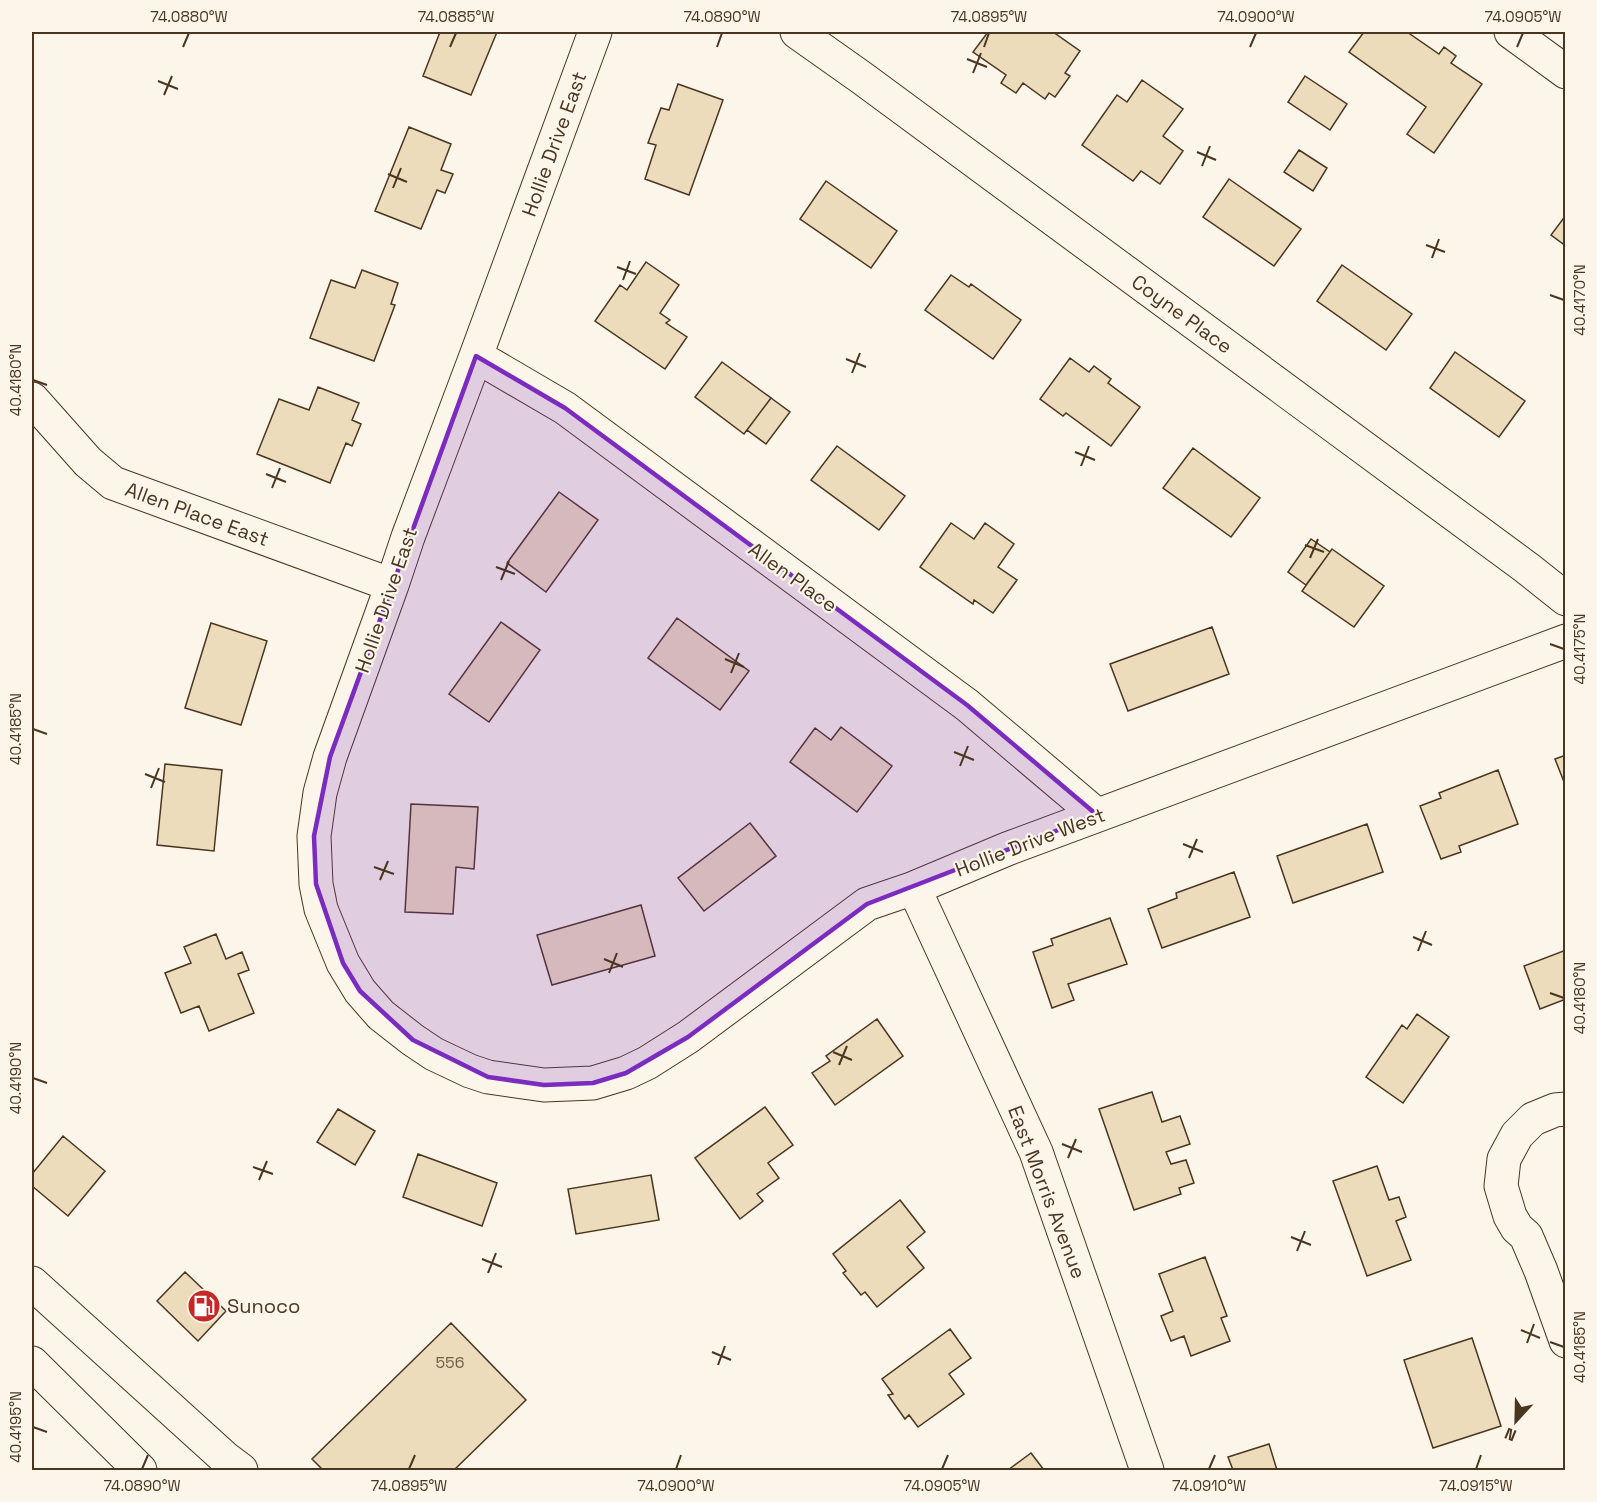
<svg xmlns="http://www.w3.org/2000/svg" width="1597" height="1502" font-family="'Space Grotesk',sans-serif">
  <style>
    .building { fill: #ecdcbc; stroke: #4a3520; stroke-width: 1.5 }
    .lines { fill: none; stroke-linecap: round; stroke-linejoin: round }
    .minor-casing { stroke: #4a3520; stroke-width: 35 }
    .trunk-casing { stroke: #4a3520; stroke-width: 35 }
    .minor { stroke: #fbf6e9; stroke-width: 33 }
    .trunk { stroke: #fbf6e9; stroke-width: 33 }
    .marked { fill: #7b2cbf; fill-opacity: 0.2; stroke: #7b2cbf; stroke-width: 4.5; stroke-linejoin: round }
    .ticks { fill: none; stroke: #4a3520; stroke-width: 2 }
    .labels { text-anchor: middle; stroke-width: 4.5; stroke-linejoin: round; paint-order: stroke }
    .number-label { font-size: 16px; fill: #725f47 }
    .street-label { font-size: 20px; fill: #4a3520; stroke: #fbf6e9 }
    .poi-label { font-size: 20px; fill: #4a3520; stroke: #fbf6e9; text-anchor: start }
    .neatline { fill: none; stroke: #4a3520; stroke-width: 2 }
    .ticks-label { font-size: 15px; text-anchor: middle; fill: #4a3520 }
  </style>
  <rect width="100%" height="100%" fill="#fbf6e9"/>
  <path class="building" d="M 440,32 L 497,32 L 471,95 L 423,76 Z
    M 988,32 L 1053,32 L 1080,51 L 1065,73 L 1070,76 L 1055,97 L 1049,93 L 1045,99 L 1023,83 L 1016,93 L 1001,83 L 1006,75 L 973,52 Z
    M 1364,32 L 1407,32 L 1439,54 L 1444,47 L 1456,56 L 1451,63 L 1482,84 L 1434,153 L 1407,134 L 1426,107 L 1349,52 Z
    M 1305,76 L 1347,104 L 1330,130 L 1288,102 Z
    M 1142,80 L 1183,109 L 1163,136 L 1183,151 L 1160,184 L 1141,171 L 1133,181 L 1082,145 L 1117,95 L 1127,102 Z
    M 678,84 L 723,100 L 689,195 L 645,179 L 656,145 L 648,143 L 661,108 L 669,110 Z
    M 409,127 L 451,144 L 441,170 L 453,174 L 445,193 L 437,190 L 421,229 L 375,211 Z
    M 1299,150 L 1327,168 L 1313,191 L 1284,172 Z
    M 1229,179 L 1301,229 L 1274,266 L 1203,217 Z
    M 826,181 L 897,231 L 871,268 L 800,219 Z
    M 1566,215 L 1566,246 L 1551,235 Z
    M 646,262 L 679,285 L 660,313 L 670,320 L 666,323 L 687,337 L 665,369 L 595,321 L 620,285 L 627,290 Z
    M 1342,265 L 1412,314 L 1386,350 L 1317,301 Z
    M 362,270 L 398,283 L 391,304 L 395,305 L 374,361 L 310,338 L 331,280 L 355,288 Z
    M 951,275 L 969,287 L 971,284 L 1021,320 L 993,359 L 925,310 Z
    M 1455,352 L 1525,401 L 1499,437 L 1430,388 Z
    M 1070,358 L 1089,372 L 1094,366 L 1111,379 L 1108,383 L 1140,407 L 1111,446 L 1066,413 L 1063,416 L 1040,399 Z
    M 722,362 L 771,398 L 744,434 L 695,397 Z
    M 318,387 L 359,403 L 352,420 L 361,424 L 352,446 L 346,443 L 330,483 L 257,454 L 279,399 L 309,410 Z
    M 771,398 L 790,412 L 766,444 L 747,430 Z
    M 837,446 L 905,496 L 879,530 L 811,480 Z
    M 1193,448 L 1260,498 L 1231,537 L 1163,488 Z
    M 559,492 L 598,520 L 546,592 L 507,563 Z
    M 951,523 L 974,539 L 985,523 L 1014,544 L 998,567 L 1017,580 L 993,613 L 974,600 L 973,604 L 920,567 Z
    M 1311,539 L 1330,552 L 1306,585 L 1288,572 Z
    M 1332,549 L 1384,586 L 1354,627 L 1302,591 Z
    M 677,618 L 749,671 L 720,710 L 648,658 Z
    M 501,622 L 540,650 L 489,722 L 449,694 Z
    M 211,623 L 267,641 L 241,725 L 185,708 Z
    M 1212,627 L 1229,674 L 1128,711 L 1110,664 Z
    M 841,727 L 892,766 L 857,812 L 790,762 L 815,728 L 831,740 Z
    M 1566,755 L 1566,787 L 1555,759 Z
    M 165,764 L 222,770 L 214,851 L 157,845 Z
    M 1498,770 L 1518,824 L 1459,846 L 1461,852 L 1441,859 L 1420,806 L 1441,798 L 1439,793 Z
    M 411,804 L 478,807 L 474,869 L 456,867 L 453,914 L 405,912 Z
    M 750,823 L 776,856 L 704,911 L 678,878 Z
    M 1367,824 L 1383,872 L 1293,903 L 1277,856 Z
    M 1234,872 L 1250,917 L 1162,948 L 1148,909 L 1177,898 L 1176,893 Z
    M 641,905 L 655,956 L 552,985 L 537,935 Z
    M 1110,918 L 1127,964 L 1068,984 L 1074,1000 L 1052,1008 L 1033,952 L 1053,945 L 1051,939 Z
    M 216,934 L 226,959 L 242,952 L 249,970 L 238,974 L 254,1013 L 209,1031 L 199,1006 L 181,1013 L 165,973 L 191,963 L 184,947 Z
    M 1566,950 L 1566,999 L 1540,1009 L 1524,966 Z
    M 1417,1014 L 1449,1037 L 1403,1103 L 1366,1077 L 1402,1025 L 1407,1029 Z
    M 877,1019 L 903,1056 L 835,1105 L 812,1073 L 830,1061 L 826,1056 Z
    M 1152,1092 L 1162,1122 L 1180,1116 L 1190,1144 L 1166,1152 L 1171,1164 L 1186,1160 L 1194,1183 L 1179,1188 L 1181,1194 L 1134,1210 L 1099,1109 Z
    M 765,1107 L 793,1145 L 768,1163 L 779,1178 L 757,1194 L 763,1201 L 740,1219 L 695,1158 Z
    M 338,1109 L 375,1131 L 355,1165 L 317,1142 Z
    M 63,1136 L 105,1171 L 68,1216 L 32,1186 L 32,1174 Z
    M 418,1154 L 497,1183 L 482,1226 L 403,1197 Z
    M 1377,1166 L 1389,1200 L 1399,1197 L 1406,1217 L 1396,1221 L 1411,1260 L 1367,1276 L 1333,1181 Z
    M 651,1175 L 659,1220 L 576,1234 L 568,1189 Z
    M 900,1200 L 925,1232 L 907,1247 L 924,1268 L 877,1307 L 865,1292 L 861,1295 L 843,1273 L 846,1271 L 833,1254 Z
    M 1205,1257 L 1227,1316 L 1221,1318 L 1230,1341 L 1191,1356 L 1184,1336 L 1171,1341 L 1161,1316 L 1173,1311 L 1159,1274 Z
    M 185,1272 L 226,1311 L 198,1341 L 157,1301 Z
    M 451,1323 L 526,1400 L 454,1470 L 323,1470 L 312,1459 Z
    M 950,1329 L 971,1358 L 949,1374 L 964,1394 L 918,1427 L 909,1415 L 905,1419 L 888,1395 L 893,1394 L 882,1379 Z
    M 1472,1338 L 1501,1426 L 1433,1448 L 1404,1360 Z
    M 1269,1444 L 1277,1470 L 1233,1470 L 1228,1457 Z
    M 1031,1453 L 1044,1470 L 1008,1470 Z"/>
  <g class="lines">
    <g class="minor-casing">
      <path id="minor" d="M 595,32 L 476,356 L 408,537 L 392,585 L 330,757 L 320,793 L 314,836 L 316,884 L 321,909 L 343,963 L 360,991 L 381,1015 L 413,1040 L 434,1054 L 470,1071 L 488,1077 L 544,1085 L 593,1083 L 626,1073 L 647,1063 L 688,1037 L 867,904 L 914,888 L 1007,849 L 1566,641
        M 797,32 L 862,78 L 1527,568 L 1566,599
        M 1511,32 L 1566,72
        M 476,356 L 565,408 L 967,705 L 1097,815
        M 32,399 L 88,462 L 113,483 L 392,585
        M 914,888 L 1036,1152 L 1147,1470
        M 1566,1109 L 1555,1110 L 1533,1119 L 1517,1135 L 1504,1159 L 1501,1186 L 1510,1216 L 1517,1228 L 1526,1236 L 1541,1271 L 1566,1341"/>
    </g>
    <g class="trunk-casing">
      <path id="trunk" d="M 32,1283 L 225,1458 L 241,1470
        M 32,1363 L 140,1470"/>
    </g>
    <use href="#minor" class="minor"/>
    <use href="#trunk" class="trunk"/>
  </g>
  <path class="marked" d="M 476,356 L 565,408 L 967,705 L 1097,815 L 867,904 L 688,1037 L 626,1073 L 593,1083 L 544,1085 L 488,1077 L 413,1040 L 360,991 L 343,963 L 316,884 L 314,836 L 330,757 Z"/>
  <path class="ticks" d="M 183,47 L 189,33M 450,47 L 456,33M 717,47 L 722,33M 984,47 L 989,33M 1250,47 L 1256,33M 1517,47 L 1523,33M 967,59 L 987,67M 973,73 L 981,53M 158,81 L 178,89M 164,95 L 172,76M 1197,152 L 1216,160M 1202,166 L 1210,146M 388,174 L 407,182M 393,188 L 401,168M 1426,245 L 1445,252M 1432,258 L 1439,239M 617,267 L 636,274M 623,280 L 630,261M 1550,295 L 1564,300M 846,359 L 866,367M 852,373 L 860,353M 33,380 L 47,385M 1075,452 L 1095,460M 1081,466 L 1089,446M 266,474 L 286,482M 272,488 L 280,468M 1305,545 L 1324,552M 1310,558 L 1318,539M 496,567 L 515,574M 501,580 L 509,561M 1550,644 L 1564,649M 725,659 L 744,667M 731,673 L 739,653M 33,729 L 47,734M 954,752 L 974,760M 960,766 L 968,746M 145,774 L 165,782M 151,788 L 159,768M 1183,844 L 1203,852M 1189,858 L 1197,839M 374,867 L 394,874M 380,880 L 388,861M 1413,937 L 1432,945M 1418,951 L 1426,931M 604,959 L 623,967M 609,973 L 617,953M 1550,993 L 1564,998M 833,1052 L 852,1060M 839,1065 L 847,1046M 33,1078 L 47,1083M 1062,1144 L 1082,1152M 1068,1158 L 1076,1139M 253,1167 L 273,1174M 259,1180 L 267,1161M 1291,1237 L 1311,1245M 1297,1251 L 1305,1231M 482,1259 L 502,1267M 488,1273 L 496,1253M 1521,1330 L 1540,1338M 1550,1342 L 1564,1347M 1527,1343 L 1534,1324M 712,1352 L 731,1360M 718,1365 L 725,1346M 33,1427 L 47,1432M 142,1469 L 148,1455M 409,1469 L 415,1455M 676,1469 L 681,1455M 942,1469 L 948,1455M 1209,1469 L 1215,1455M 1476,1469 L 1481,1455"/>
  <defs>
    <g id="fuel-disc" transform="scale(1.725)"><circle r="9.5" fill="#c62828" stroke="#fbf6e9"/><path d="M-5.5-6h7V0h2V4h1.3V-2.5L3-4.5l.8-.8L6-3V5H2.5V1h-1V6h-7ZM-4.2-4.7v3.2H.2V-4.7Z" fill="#fff"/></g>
  </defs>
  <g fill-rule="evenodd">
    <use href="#fuel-disc" x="204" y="1306"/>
  </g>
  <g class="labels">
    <g class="number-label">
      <text x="450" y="1368">556</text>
    </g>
    <g class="street-label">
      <text transform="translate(554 144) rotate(-70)" y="7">Hollie Drive East</text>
      <text transform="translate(1182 314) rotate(36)" y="7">Coyne Place</text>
      <text transform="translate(197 514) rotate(20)" y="7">Allen Place East</text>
      <text transform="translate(793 577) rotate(36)" y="7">Allen Place</text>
      <text transform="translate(386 600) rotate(-71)" y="7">Hollie Drive East</text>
      <text transform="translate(1030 842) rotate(-21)" y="7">Hollie Drive West</text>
      <text transform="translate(1047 1192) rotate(69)" y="7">East Morris Avenue</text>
    </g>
    <g class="poi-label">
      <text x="227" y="1313">Sunoco</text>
    </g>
  </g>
  <rect width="1597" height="1502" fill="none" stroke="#fbf6e9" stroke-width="66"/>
  <g transform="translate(1516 1421) rotate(202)" stroke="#fbf6e9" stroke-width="4.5" paint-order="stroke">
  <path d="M0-4.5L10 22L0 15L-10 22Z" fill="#4a3520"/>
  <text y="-9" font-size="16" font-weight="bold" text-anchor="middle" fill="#4a3520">N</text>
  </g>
  <rect x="33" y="33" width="1531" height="1436" class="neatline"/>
  <g class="ticks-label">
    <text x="189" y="22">74.0880°W</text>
    <text x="456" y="22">74.0885°W</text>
    <text x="722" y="22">74.0890°W</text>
    <text x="989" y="22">74.0895°W</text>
    <text x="1256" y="22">74.0900°W</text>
    <text x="1523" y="22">74.0905°W</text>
    <text transform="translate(1580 300) rotate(-90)" y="5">40.4170°N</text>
    <text transform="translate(16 380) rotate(-90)" y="5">40.4180°N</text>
    <text transform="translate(1580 649) rotate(-90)" y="5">40.4175°N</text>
    <text transform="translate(16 729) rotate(-90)" y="5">40.4185°N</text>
    <text transform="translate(1580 998) rotate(-90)" y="5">40.4180°N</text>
    <text transform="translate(16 1078) rotate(-90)" y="5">40.4190°N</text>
    <text transform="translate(1580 1347) rotate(-90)" y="5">40.4185°N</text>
    <text transform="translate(16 1427) rotate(-90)" y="5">40.4195°N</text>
    <text x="142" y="1491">74.0890°W</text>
    <text x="409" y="1491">74.0895°W</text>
    <text x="676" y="1491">74.0900°W</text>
    <text x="942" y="1491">74.0905°W</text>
    <text x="1209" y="1491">74.0910°W</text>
    <text x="1476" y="1491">74.0915°W</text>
  </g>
</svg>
